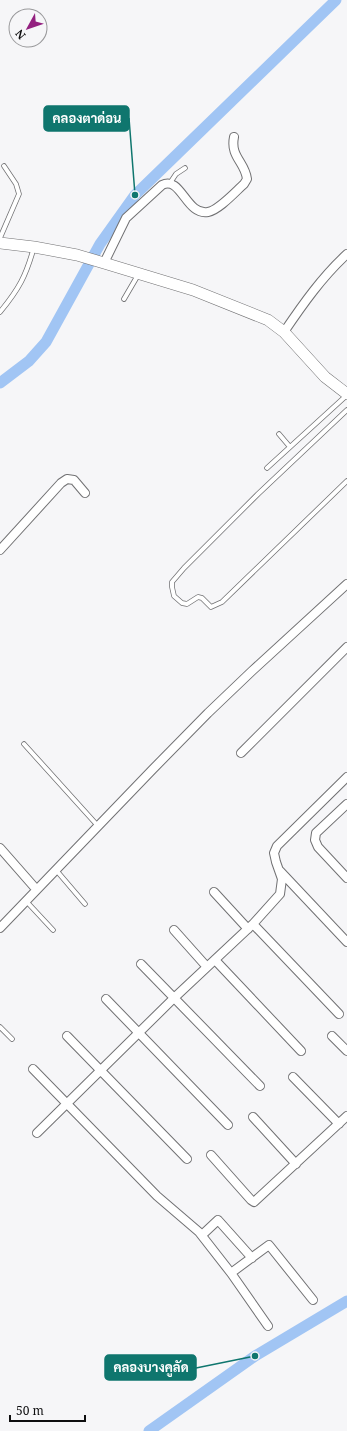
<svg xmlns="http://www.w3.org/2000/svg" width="347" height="1431" font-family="'Noto Serif',Sarabun,serif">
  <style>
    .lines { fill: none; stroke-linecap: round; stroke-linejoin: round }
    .canal { stroke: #a1c5f4; stroke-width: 11 }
    .lane-casing { stroke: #717173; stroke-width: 5.5 }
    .street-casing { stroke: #717173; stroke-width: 10 }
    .secondary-casing { stroke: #717173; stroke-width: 12 }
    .lane { stroke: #fff; stroke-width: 4 }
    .street { stroke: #fff; stroke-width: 8 }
    .secondary { stroke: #fff; stroke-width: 11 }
    .leader { fill: none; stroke: #0f766e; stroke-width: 1.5 }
    .callout-dot { fill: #0f766e; stroke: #f6f6f8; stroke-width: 1.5 }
    .callout { fill: #0f766e; stroke: #0f766e; stroke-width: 1.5 }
    .callout-label { font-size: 13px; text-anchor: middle; font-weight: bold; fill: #fff }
  </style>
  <rect width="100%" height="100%" fill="#f6f6f8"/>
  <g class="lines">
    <path class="canal" d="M 0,383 L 29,361 L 46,342 L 100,244 L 135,195 L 336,0
      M 149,1431 L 255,1356 L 347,1301"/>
    <g class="lane-casing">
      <path id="lane" d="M 170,183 L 176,174 L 185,168
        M 0,238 L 19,194 L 16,184 L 4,166
        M 124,299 L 138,275
        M 0,312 C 19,289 26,276 34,247
        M 347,410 L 258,494 L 184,568 L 172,582 L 172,587 L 174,596 L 182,603 L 187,604 L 198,597 L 202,598 L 211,607 L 222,602 L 347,481
        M 279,434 L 290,447
        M 267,468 L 347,395
        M 24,744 L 98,826
        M 56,870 L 85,904
        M 26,901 L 53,930
        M 0,1027 L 12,1039"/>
    </g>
    <g class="street-casing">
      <path id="street" d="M 104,263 L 126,218 L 162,185 C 181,175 186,216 208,212 C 219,210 236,191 244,184 L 247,179 C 245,162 230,157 234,137
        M 284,332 C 303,304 322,277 347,254
        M 0,550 L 61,483 L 67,479 L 74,480 L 85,493
        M 241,753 L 347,647
        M 347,804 L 316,833 L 315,840 L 318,847 L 347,878
        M 0,848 L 36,889
        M 280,871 L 347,942
        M 214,892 L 248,929
        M 253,924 L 339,1014
        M 0,928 L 153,769 L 208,713 L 252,671 L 347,584
        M 174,930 L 207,967
        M 215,960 L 301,1051
        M 141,964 L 260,1086
        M 106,999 L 228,1125
        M 67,1036 L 187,1159
        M 332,1036 L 347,1051
        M 33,1069 L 157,1196 L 199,1232 L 231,1273 L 268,1326
        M 293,1077 L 339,1124
        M 253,1117 L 296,1164
        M 37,1133 L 174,998 L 253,924 L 280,894 L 282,879 L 276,862 L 274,853 L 277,846 L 347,777
        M 211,1155 L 251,1200 L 254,1202 L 347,1116
        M 202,1235 L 218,1220 L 252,1258
        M 231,1273 L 269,1245 L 313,1300"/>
    </g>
    <g class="secondary-casing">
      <path id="secondary" d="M 0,243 L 34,247 L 77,255 L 104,263 L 193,290 L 268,320 L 284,332 L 325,377 L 347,394"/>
    </g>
    <use href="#lane" class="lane"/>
    <use href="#street" class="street"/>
    <use href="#secondary" class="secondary"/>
  </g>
  <path class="leader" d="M135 195L129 118M255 1356L196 1368"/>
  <g class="callout-dot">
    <circle cx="135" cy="195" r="4"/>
    <circle cx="255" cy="1356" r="4"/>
  </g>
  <g class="callout">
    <rect x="44" y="106" width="85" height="25" rx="4"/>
    <rect x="105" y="1355" width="91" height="25" rx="4"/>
  </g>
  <g class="callout-label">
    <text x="87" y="123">คลองตาด่อน</text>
    <text x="151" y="1372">คลองบางคูลัด</text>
  </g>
  <g transform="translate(28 28) rotate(230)"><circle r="19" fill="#f6f6f8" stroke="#99999b"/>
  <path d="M0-3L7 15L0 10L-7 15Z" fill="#93207f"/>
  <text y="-6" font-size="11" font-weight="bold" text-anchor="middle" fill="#0e0e0f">N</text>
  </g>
  <path d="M10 1415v6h75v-6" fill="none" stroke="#0e0e0f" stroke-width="2"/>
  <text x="16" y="1415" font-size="12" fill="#0e0e0f" stroke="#f6f6f8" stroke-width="3" paint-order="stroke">50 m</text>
</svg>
